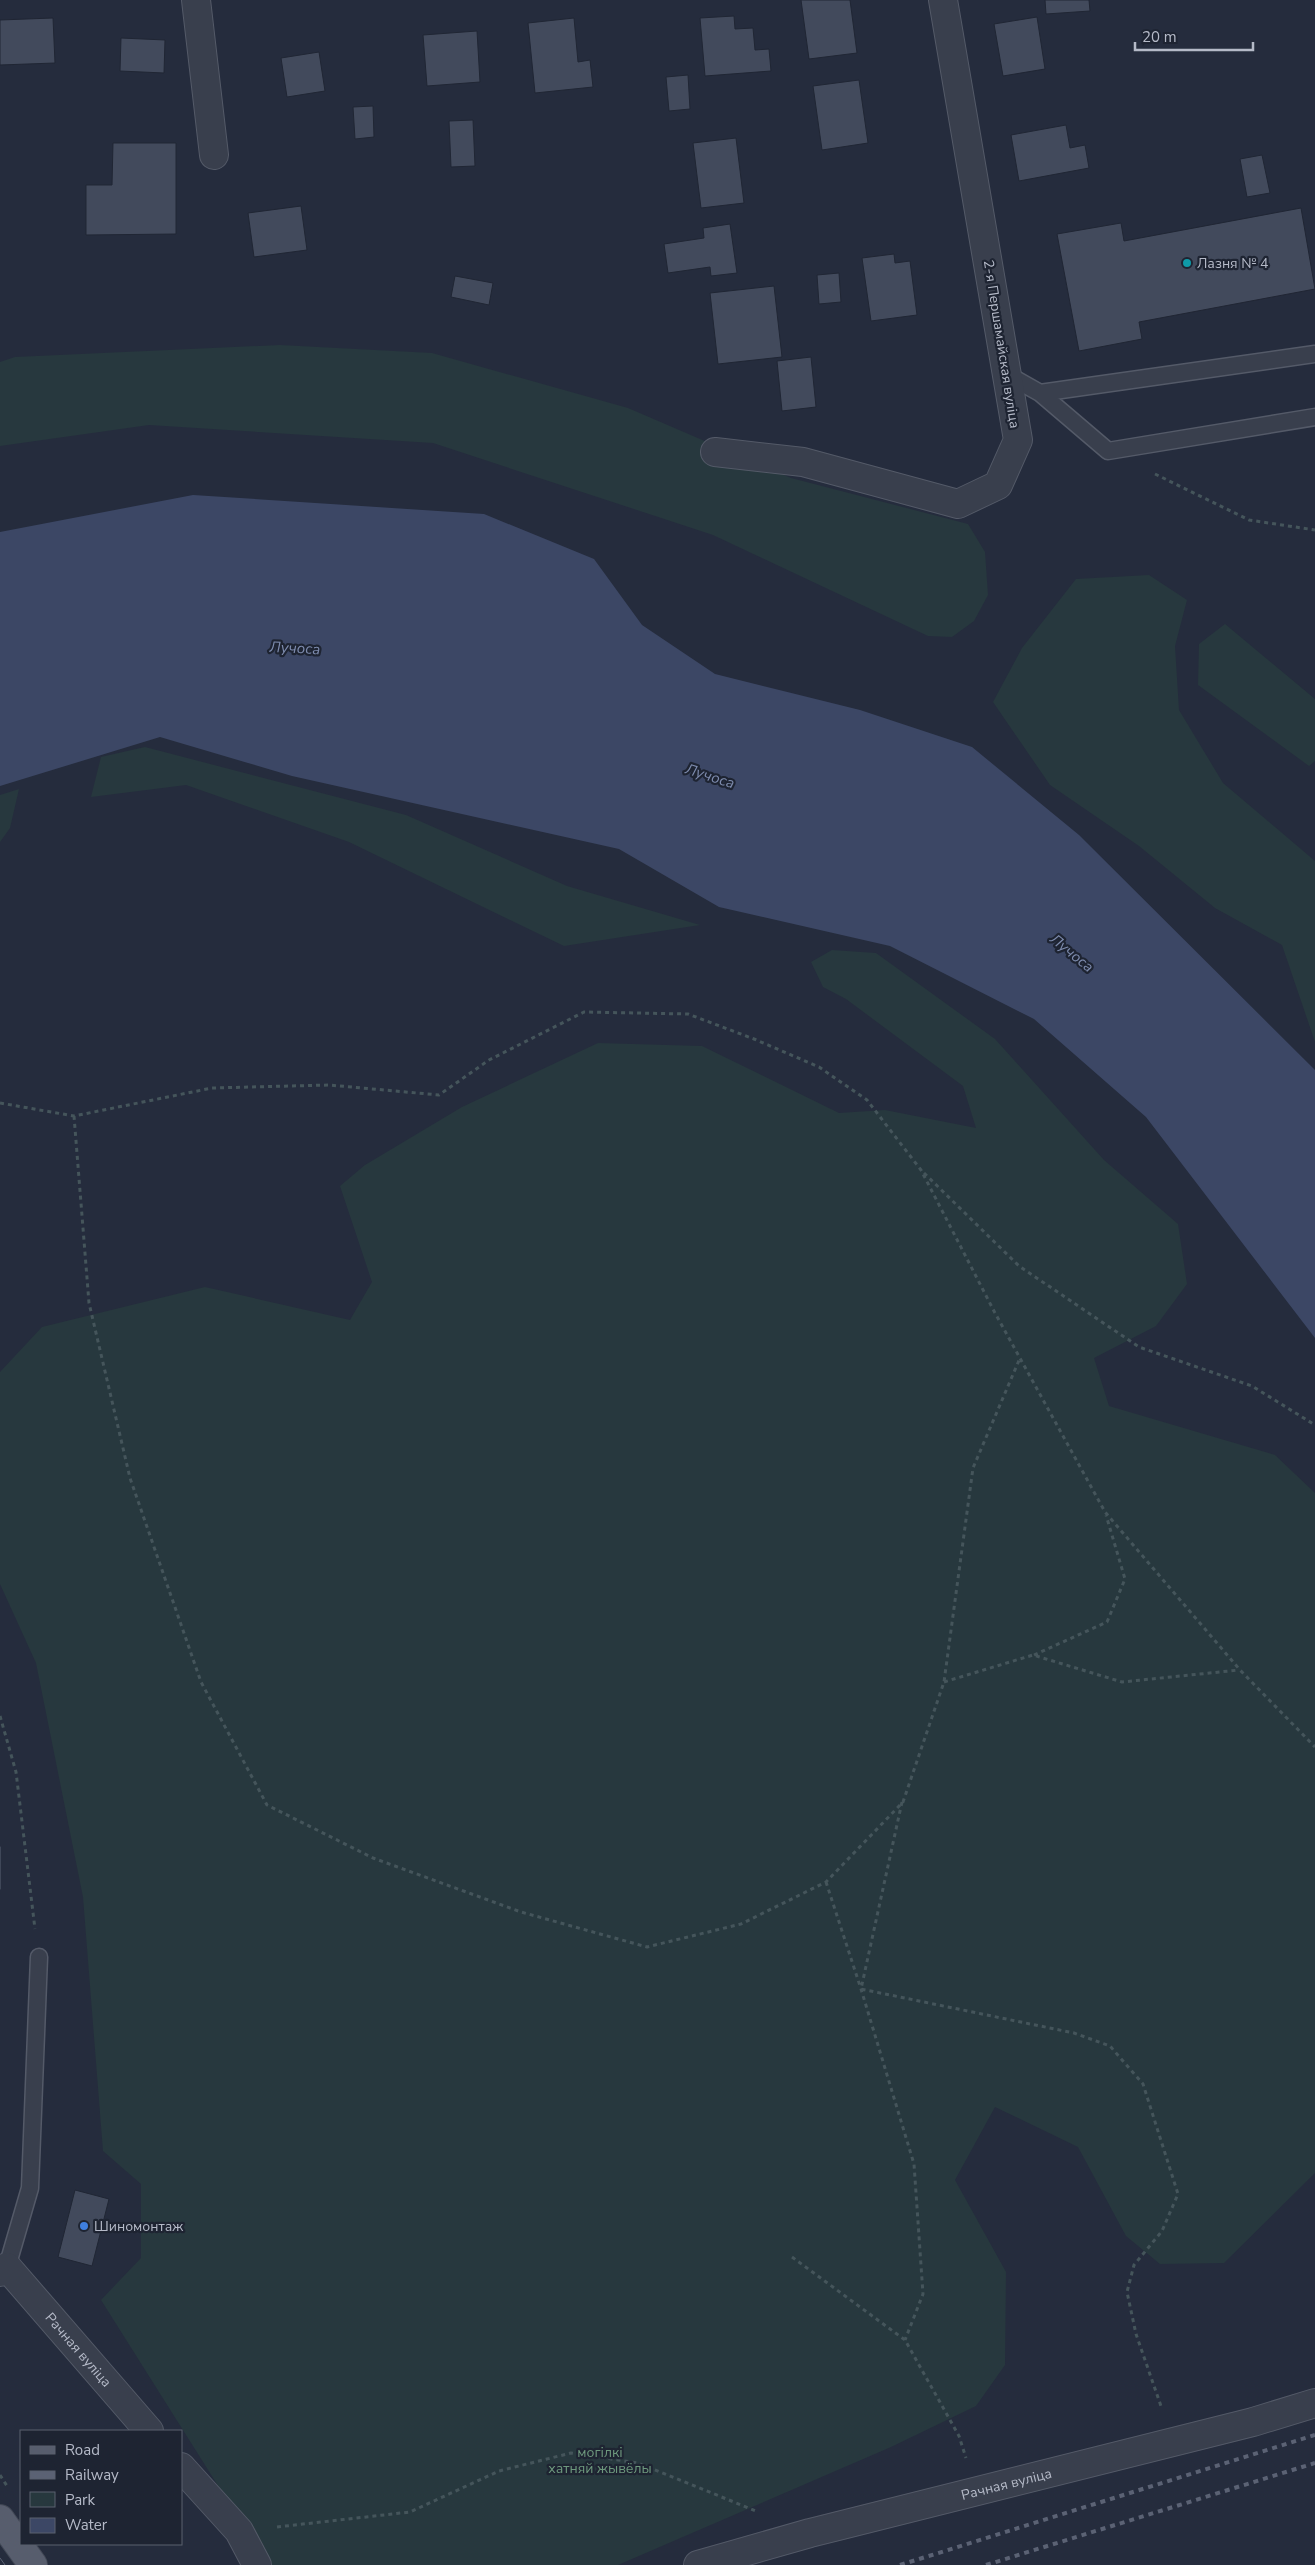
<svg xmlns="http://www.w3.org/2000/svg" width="1315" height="2565" font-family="'Nunito Sans',sans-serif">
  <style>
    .green { fill: #27383e }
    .water { fill: #3c4765 }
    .building { fill: #424a5c; stroke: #202634 }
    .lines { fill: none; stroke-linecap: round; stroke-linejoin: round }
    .service-casing { stroke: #545a68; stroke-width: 19 }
    .minor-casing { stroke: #545a68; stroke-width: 30 }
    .primary-casing { stroke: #424856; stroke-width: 30 }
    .path { stroke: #45555b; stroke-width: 3; stroke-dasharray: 4 4; stroke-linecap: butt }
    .service { stroke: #393f4d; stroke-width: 16 }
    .minor { stroke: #393f4d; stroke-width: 28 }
    .primary { stroke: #575d6d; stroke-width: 28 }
    .tram { stroke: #5b6274; stroke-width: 1 }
    .rail { stroke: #5b6274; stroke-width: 4; stroke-dasharray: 5 5; stroke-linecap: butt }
    .culture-dot { fill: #0f9aa8; stroke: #1e2432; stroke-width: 2 }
    .shop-dot { fill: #3f7fe0; stroke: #1e2432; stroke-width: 2 }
    .labels { text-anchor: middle; stroke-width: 4.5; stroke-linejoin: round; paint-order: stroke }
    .poi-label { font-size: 14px; fill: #b5bac8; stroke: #1e2432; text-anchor: start }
    .street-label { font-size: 14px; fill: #b5bac8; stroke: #1e2432 }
    .park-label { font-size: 14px; fill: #6d987d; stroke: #1e2432 }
    .water-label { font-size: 15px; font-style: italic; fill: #7e8cae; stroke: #1e2432 }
  </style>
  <rect width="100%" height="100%" fill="#252c3d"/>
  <path class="green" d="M 280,345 L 432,353 L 628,408 L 791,478 L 968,524 L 985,552 L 988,595 L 974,621 L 952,637 L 928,636 L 713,535 L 433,443 L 149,425 L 0,446 L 0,362 L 15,357 Z
    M 1149,575 L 1187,600 L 1175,646 L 1179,710 L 1223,783 L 1315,861 L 1315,1042 L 1282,945 L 1215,908 L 1139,846 L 1050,785 L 993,702 L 1022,648 L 1076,579 Z
    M 1225,624 L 1315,699 L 1315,761 L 1309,766 L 1198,685 L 1199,644 Z
    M 145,747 L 406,815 L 567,886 L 700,925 L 564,946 L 349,842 L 186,785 L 91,797 L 101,757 Z
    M 19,789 L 10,828 L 0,842 L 0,795 Z
    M 832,950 L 876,953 L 995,1039 L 1104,1160 L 1178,1224 L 1187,1284 L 1156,1326 L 1094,1358 L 1109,1406 L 1275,1455 L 1315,1493 L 1315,2173 L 1224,2263 L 1160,2264 L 1126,2236 L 1078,2147 L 995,2107 L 955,2180 L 1006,2272 L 1005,2365 L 976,2406 L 891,2447 L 618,2565 L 268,2565 L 101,2300 L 141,2258 L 141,2184 L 103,2151 L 83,1897 L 36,1663 L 0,1584 L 0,1372 L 42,1327 L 205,1287 L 350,1320 L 372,1282 L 340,1186 L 365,1165 L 462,1107 L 598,1043 L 702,1046 L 839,1113 L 885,1110 L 976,1128 L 963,1086 L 846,999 L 823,987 L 811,962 Z"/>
  <path class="water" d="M 193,495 L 484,514 L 594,559 L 642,625 L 715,674 L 860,710 L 972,747 L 1079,835 L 1315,1070 L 1315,1338 L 1146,1117 L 1034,1019 L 890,946 L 719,907 L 619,849 L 292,776 L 160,737 L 0,786 L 0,532 Z"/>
  <path class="building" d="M 801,0 L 850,0 L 857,53 L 809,59 Z
    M 1045,0 L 1089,0 L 1090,11 L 1046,14 Z
    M 734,16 L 735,29 L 753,28 L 755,50 L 769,49 L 771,71 L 705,76 L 700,18 Z
    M 1037,17 L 1045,69 L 1003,76 L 994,24 Z
    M 53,18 L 55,63 L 0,65 L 0,20 Z
    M 574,18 L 578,62 L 590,60 L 593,87 L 535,93 L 528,23 Z
    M 477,31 L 480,82 L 427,86 L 423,35 Z
    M 121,38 L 165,40 L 164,73 L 120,71 Z
    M 319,52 L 325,91 L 287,97 L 281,58 Z
    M 688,75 L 690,109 L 669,111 L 666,77 Z
    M 859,80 L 868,143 L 822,150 L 813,86 Z
    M 373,106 L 374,137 L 355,139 L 353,107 Z
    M 473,120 L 475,166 L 451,167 L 449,121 Z
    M 1066,125 L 1070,148 L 1085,145 L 1089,168 L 1019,181 L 1011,135 Z
    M 736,138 L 744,203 L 701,208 L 693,143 Z
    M 113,143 L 176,143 L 176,234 L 86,235 L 86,185 L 112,185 Z
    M 1262,155 L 1270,193 L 1247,197 L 1240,159 Z
    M 301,206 L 307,250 L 254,257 L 248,213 Z
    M 1301,208 L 1315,289 L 1139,322 L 1142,339 L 1079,351 L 1057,234 L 1121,223 L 1124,241 Z
    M 730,224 L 737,273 L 711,276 L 710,267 L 668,273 L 664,244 L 704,238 L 703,228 Z
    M 894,254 L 895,263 L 910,261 L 917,315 L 871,321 L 862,258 Z
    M 839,273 L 841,302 L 819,304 L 817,275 Z
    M 455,276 L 493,283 L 489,305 L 451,297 Z
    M 774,286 L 782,357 L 718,364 L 710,293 Z
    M 811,357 L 816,407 L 782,411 L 777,361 Z
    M 75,2190 L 109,2199 L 92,2266 L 58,2257 Z"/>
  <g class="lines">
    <g class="service-casing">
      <path id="service" d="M 1008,375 L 1040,393 L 1108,451 L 1315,417
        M 1040,393 L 1315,354
        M 7,2267 L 30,2188 L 39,1957"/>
    </g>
    <g class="minor-casing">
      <g id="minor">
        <path d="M 196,0 L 214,155"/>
        <path d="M 715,452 L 803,462 L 958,504 L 998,485 L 1018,440 L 943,0"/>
        <path id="s1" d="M 0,2272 L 7,2267 L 149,2431"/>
        <path d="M 181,2467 L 239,2531 L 257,2565"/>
        <path id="s2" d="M 698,2565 L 810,2533 L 1253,2422 L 1315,2403"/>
      </g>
    </g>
    <g class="primary-casing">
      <path id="primary" d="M 0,2519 L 33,2565"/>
    </g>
    <path class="path" d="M 1155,474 L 1249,520 L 1315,530
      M 0,1103 L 74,1116 L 212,1088 L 329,1085 L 439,1095 L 489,1060 L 584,1012 L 688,1014 L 754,1039 L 819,1067 L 867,1100 L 921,1170 L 995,1313 L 1105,1512 L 1240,1670 L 1315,1747
      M 74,1116 L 89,1303 L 130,1478 L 201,1682 L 267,1805 L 373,1858 L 521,1912 L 647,1947 L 741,1924 L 826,1882 L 903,1802 L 944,1682 L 973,1468 L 1020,1358
      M 924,1173 L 1019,1266 L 1139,1347 L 1252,1386 L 1315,1425
      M 1034,1655 L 1107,1622 L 1125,1579 L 1106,1515
      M 944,1682 L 1033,1655 L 1122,1682 L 1239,1670
      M 0,1716 L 16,1772 L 35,1929
      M 902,1802 L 861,1989 L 1074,2033 L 1110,2046 L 1143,2084 L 1178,2194 L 1162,2231 L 1134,2265 L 1127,2292 L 1136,2334 L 1162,2409
      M 826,1882 L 861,1989 L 914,2164 L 923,2294 L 905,2340
      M 792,2257 L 905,2340 L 959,2436 L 966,2458
      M 0,2475 L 7,2486
      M 277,2527 L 410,2512 L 499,2471 L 571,2453 L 638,2463 L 756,2511"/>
    <use href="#service" class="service"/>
    <use href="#minor" class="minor"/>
    <use href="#primary" class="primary"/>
    <path class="tram" d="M 0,1847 L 0,1889
      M 0,2558 L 5,2565"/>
    <path class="rail" d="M 900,2565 L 1315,2435
      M 986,2565 L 1315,2463"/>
  </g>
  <circle class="culture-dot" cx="1187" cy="263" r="5"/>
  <circle class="shop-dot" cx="84" cy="2226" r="5"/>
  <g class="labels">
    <g class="poi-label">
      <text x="1197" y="268">Лазня № 4</text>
      <text x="94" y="2231">Шиномонтаж</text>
    </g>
    <g class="street-label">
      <text transform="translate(1002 344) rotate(81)" y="5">2-я Першамайская вуліца</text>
      <text dy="5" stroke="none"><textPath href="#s1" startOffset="118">Рачная вуліца</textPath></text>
      <text dy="5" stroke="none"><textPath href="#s2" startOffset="319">Рачная вуліца</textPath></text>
    </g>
    <g class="park-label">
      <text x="600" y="2457">могілкі<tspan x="600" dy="16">хатняй жывёлы</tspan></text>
    </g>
    <g class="water-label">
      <text transform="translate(295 648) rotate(3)" y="5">Лучоса</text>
      <text transform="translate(710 776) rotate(18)" y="5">Лучоса</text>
      <text transform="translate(1072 953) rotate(39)" y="5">Лучоса</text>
    </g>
  </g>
  <rect x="20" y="2430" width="162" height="115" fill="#1e2432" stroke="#5a606e"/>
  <rect x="30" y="2446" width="25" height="8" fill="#575d6d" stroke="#5a606e"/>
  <text x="65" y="2455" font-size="15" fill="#b5bac8">Road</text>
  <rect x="30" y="2471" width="25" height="8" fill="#5b6274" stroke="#5a606e"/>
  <text x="65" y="2480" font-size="15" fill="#b5bac8">Railway</text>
  <rect x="30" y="2492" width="25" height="15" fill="#27383e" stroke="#5a606e"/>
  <text x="65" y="2505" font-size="15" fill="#b5bac8">Park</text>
  <rect x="30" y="2518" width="25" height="15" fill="#3c4765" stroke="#5a606e"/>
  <text x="65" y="2530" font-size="15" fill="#b5bac8">Water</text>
  <path d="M1135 42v8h118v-8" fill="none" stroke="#b5bac8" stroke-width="2.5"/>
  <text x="1142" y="42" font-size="15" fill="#b5bac8" stroke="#1e2432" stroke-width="4" paint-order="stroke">20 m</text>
</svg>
